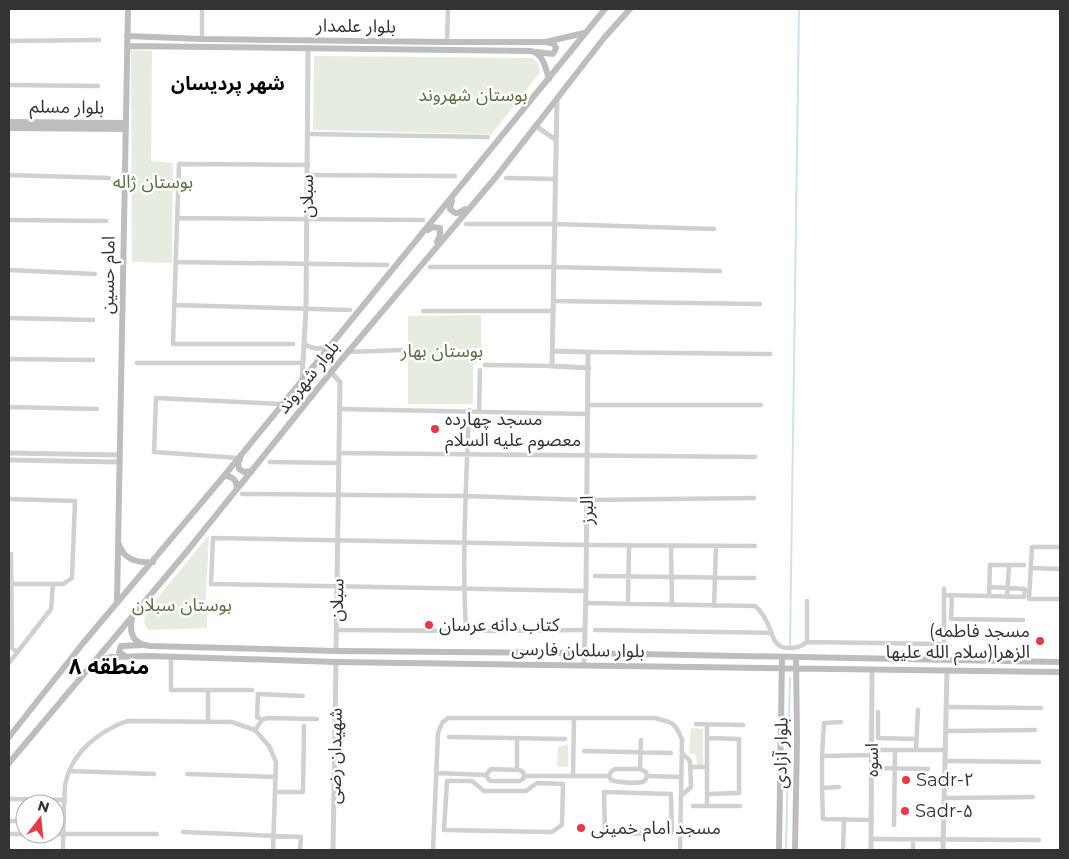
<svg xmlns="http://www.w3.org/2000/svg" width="1069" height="859" font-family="Montserrat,'Noto Sans Arabic',sans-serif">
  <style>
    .green { fill: #e6ecdf }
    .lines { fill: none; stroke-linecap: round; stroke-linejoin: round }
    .stream { stroke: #cfe2ee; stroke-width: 2 }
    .minor { stroke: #d0d0d0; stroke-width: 4.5 }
    .tertiary { stroke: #d0d0d0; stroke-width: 5 }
    .secondary { stroke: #bdbdbd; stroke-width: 6 }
    .poi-dot { fill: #e63946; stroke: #fff; stroke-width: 2 }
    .labels { text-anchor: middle; stroke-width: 5; stroke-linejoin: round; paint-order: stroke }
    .street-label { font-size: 18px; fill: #333; stroke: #fff }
    .park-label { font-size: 18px; fill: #56703f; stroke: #fff }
    .poi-label { font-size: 18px; fill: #333; stroke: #fff; text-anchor: start }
    .neighbourhood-label { font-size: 19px; font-weight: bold; fill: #000; stroke: #fff }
    .district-label { font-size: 22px; font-weight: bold; fill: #000; stroke: #fff }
  </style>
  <rect width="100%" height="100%" fill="#fff"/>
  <path class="green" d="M 131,50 L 152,51 L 151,161 L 173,163 L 172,263 L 132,262 Z
    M 314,56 L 533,58 L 538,64 L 540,72 L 492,134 L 313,130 Z
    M 481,315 L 481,360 L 473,365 L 473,404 L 408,404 L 408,316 Z
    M 209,535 L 206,595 L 207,628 L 148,630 L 144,622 L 146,612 Z
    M 691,728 L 703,729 L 703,765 L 697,765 L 696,755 L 689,753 Z
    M 568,744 L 568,766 L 566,767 L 557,767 L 558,747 Z"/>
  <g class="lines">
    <path class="stream" d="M 790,647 L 799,9
      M 786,850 L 790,678"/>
    <path class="minor" d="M 202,39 L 202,9
      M 9,41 L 99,40
      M 447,42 L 448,9
      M 9,85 L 98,86
      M 308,134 L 488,137
      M 9,175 L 109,178
      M 307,175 L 455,176
      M 506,178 L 555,179
      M 177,218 L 423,220
      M 9,220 L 106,221
      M 466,224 L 555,224 L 714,229
      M 176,262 L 387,265
      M 430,267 L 554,267 L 720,271
      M 9,270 L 95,274
      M 554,301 L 760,304
      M 174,305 L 350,310
      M 423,311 L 554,311
      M 9,318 L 93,320
      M 293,344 L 173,344 L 179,164 L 308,165
      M 348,352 L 402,350
      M 588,352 L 770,354
      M 9,359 L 93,360
      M 137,363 L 303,363
      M 485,365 L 552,366
      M 588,405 L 761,405
      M 9,407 L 97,409
      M 340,409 L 588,414
      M 479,411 L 480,370
      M 339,453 L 755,457
      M 239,458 L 154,452 L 156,398 L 282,404
      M 270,462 L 339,463
      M 242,494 L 466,496 L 587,500 L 754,498
      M 9,499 L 75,501 L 72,578 L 63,584 L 9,584
      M 671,546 L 672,605
      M 1060,547 L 1032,547 L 1029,599 L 1060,599
      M 11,554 L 12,648 L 17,652
      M 1031,568 L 1060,569
      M 595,576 L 754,578
      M 944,589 L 944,660
      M 586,591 L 211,584 L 213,538 L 586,545 L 755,546
      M 944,595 L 1024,597 L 1025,589 L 990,587
      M 952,595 L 951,619 L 1023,620
      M 989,596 L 990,565 L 1024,565
      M 1007,597 L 1009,565
      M 807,601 L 807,642 L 944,644
      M 586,603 L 755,606 C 761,611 764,616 767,622 C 773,634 773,648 788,648 C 796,648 801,647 807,642
      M 628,604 L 629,545
      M 714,606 L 716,546
      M 337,630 L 466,631 L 585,630
      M 595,630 L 772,633
      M 466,631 C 462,558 466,484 469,410
      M 171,657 L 171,690 L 252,690
      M 9,663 L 51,609 L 53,584
      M 208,690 L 208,722
      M 946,707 L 1041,708
      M 878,712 L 878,738 L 916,739
      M 262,720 L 257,717 L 258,694 L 303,696
      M 841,722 L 824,723 L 822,756 L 872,755
      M 696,724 L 743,725
      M 255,730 L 262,720 L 266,718 L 317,719
      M 946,731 L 1035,730
      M 449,737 L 565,739
      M 872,750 L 946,750
      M 916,750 L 918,710
      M 584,751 L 671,753
      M 822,756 L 822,788 L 839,787
      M 945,761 L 1039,762
      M 691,767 L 707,767
      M 877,768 L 928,769
      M 615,769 L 640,769 L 646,772 L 647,776 C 646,779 646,781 642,782 C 635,784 617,782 611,780 L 609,776 L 611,772 Z
      M 640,769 L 641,740
      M 517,770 L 517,738
      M 69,771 L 154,774
      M 436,773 L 486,775 L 489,780 L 492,781 L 520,781 L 523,779 L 524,776 L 523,772 L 519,770 L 491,769 L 486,775
      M 187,774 L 276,777
      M 524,776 L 609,776
      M 573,776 L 574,719
      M 647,776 L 681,777
      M 447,781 L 472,781 L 484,791 L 526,791 L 537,783 L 563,784 L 562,825 L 552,832 L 444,830 Z
      M 822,788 L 823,819 L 872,820
      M 275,792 L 303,792 L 304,726
      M 604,792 L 671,794 L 672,833 L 605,834 Z
      M 707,794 L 739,793 L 739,739 L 707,738
      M 681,796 L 691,787 L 690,761 L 682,753
      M 945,798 L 1033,797
      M 9,799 L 65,800
      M 693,806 L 740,806
      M 707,806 L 707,724
      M 9,821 L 25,821
      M 55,821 L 64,821
      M 894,825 L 895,750
      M 183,832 L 301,837 L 300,850
      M 9,834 L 28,834
      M 55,834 L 157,834
      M 871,839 L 1039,840
      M 63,850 C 63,835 64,819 64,804 C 65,797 64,788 66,781 C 73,751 100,731 127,721 L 232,722 L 255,730 L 269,746 L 276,762 L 273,850
      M 433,850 L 438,733 L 442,723 L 448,718 L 655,718 C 672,722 676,723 682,740 L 680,850
      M 843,850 L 844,819
      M 913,850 L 913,840"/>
    <path class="tertiary" d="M 557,99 L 552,366 L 589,368
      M 536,126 L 556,140
      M 304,344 C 312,349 320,350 329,346
      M 552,351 L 588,352 L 586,591 L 584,665
      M 331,372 L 340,382 L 336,651
      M 302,379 L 306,309 L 308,49
      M 9,453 L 119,455
      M 9,460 L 119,462
      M 333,850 L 336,662
      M 871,850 L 872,669
      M 943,850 L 947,670"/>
    <path class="secondary" d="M 127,36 L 202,39 L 447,42 L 546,42 L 584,33
      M 127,46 L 531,51 C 543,53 546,69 549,79
      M 537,52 L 553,54 L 556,48 L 554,44 L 546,42
      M 9,122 L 126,123
      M 9,128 L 126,129
      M 452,200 L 450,209 L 455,213 L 458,213 L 465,209
      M 428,230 L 432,227 L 440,228 L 440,235 L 437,242
      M 240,459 L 238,463 L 239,469 L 244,472 L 252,471
      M 224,476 C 232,476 236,479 237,487
      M 119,544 C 123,560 139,563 153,562
      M 117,603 L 128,9
      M 132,619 C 129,634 133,644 150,646 L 336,651 L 584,653 L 1060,662
      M 125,656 L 119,652 L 121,646 L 143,645
      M 98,660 L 111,657 L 149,656 L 336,662 L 1060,672
      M 9,737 L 84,642 L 224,476 L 605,9
      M 9,763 L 184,555 L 331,372 L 496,177 L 604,38 L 630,9
      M 779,850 L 782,657
      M 795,850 L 797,740 L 796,657"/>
  </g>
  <g class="poi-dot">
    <circle cx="435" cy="429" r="5"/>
    <circle cx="429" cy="625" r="5"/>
    <circle cx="1040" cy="641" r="5"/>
    <circle cx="906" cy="780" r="5"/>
    <circle cx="905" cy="811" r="5"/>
    <circle cx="581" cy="828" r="5"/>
  </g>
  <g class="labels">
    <g class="street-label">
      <text transform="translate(356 26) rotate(1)" y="6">بلوار علمدار</text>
      <text transform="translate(67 107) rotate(1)" y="6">بلوار مسلم</text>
      <text transform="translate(307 196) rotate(-90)" y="6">سبلان</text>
      <text transform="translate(108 275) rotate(-89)" y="6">امام حسین</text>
      <text transform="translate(308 377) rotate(-51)" y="6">بلوار شهروند</text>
      <text transform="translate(587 510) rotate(-90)" y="6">البرز</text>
      <text transform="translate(337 600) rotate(-89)" y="6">سبلان</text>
      <text transform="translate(578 650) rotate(1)" y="6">بلوار سلمان فارسی</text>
      <text transform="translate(781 753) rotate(-89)" y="6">بلوار آزادی</text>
      <text transform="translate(335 756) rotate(-89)" y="6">شهیدان رضی</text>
      <text transform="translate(872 760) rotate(-90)" y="6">اسوه</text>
    </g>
    <g class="park-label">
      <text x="473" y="101">بوستان شهروند</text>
      <text x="153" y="188">بوستان ژاله</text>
      <text x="442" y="357">بوستان بهار</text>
      <text x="182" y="611">بوستان سبلان</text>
    </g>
    <g class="poi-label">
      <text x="445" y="425">مسجد چهارده<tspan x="445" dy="21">معصوم علیه السلام</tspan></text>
      <text x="439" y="631">کتاب دانه عرسان</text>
      <text x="1030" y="637" text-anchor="end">(مسجد فاطمه<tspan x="1030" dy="21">الزهرا(سلام الله علیها</tspan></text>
      <text x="916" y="786">Sadr-۲</text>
      <text x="915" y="817">Sadr-۵</text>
      <text x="591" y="834">مسجد امام خمینی</text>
    </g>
    <g class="neighbourhood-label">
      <text x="228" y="90">شهر پردیسان</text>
    </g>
    <g class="district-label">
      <text x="109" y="674">منطقه ۸</text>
    </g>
  </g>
  <rect width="1069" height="859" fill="none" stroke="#333333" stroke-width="20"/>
  <g transform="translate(40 819) rotate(16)"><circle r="24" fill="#ffffff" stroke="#adadad"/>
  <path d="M0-4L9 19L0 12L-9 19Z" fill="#e63946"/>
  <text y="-8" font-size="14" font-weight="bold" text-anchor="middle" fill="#333333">N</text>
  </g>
</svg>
